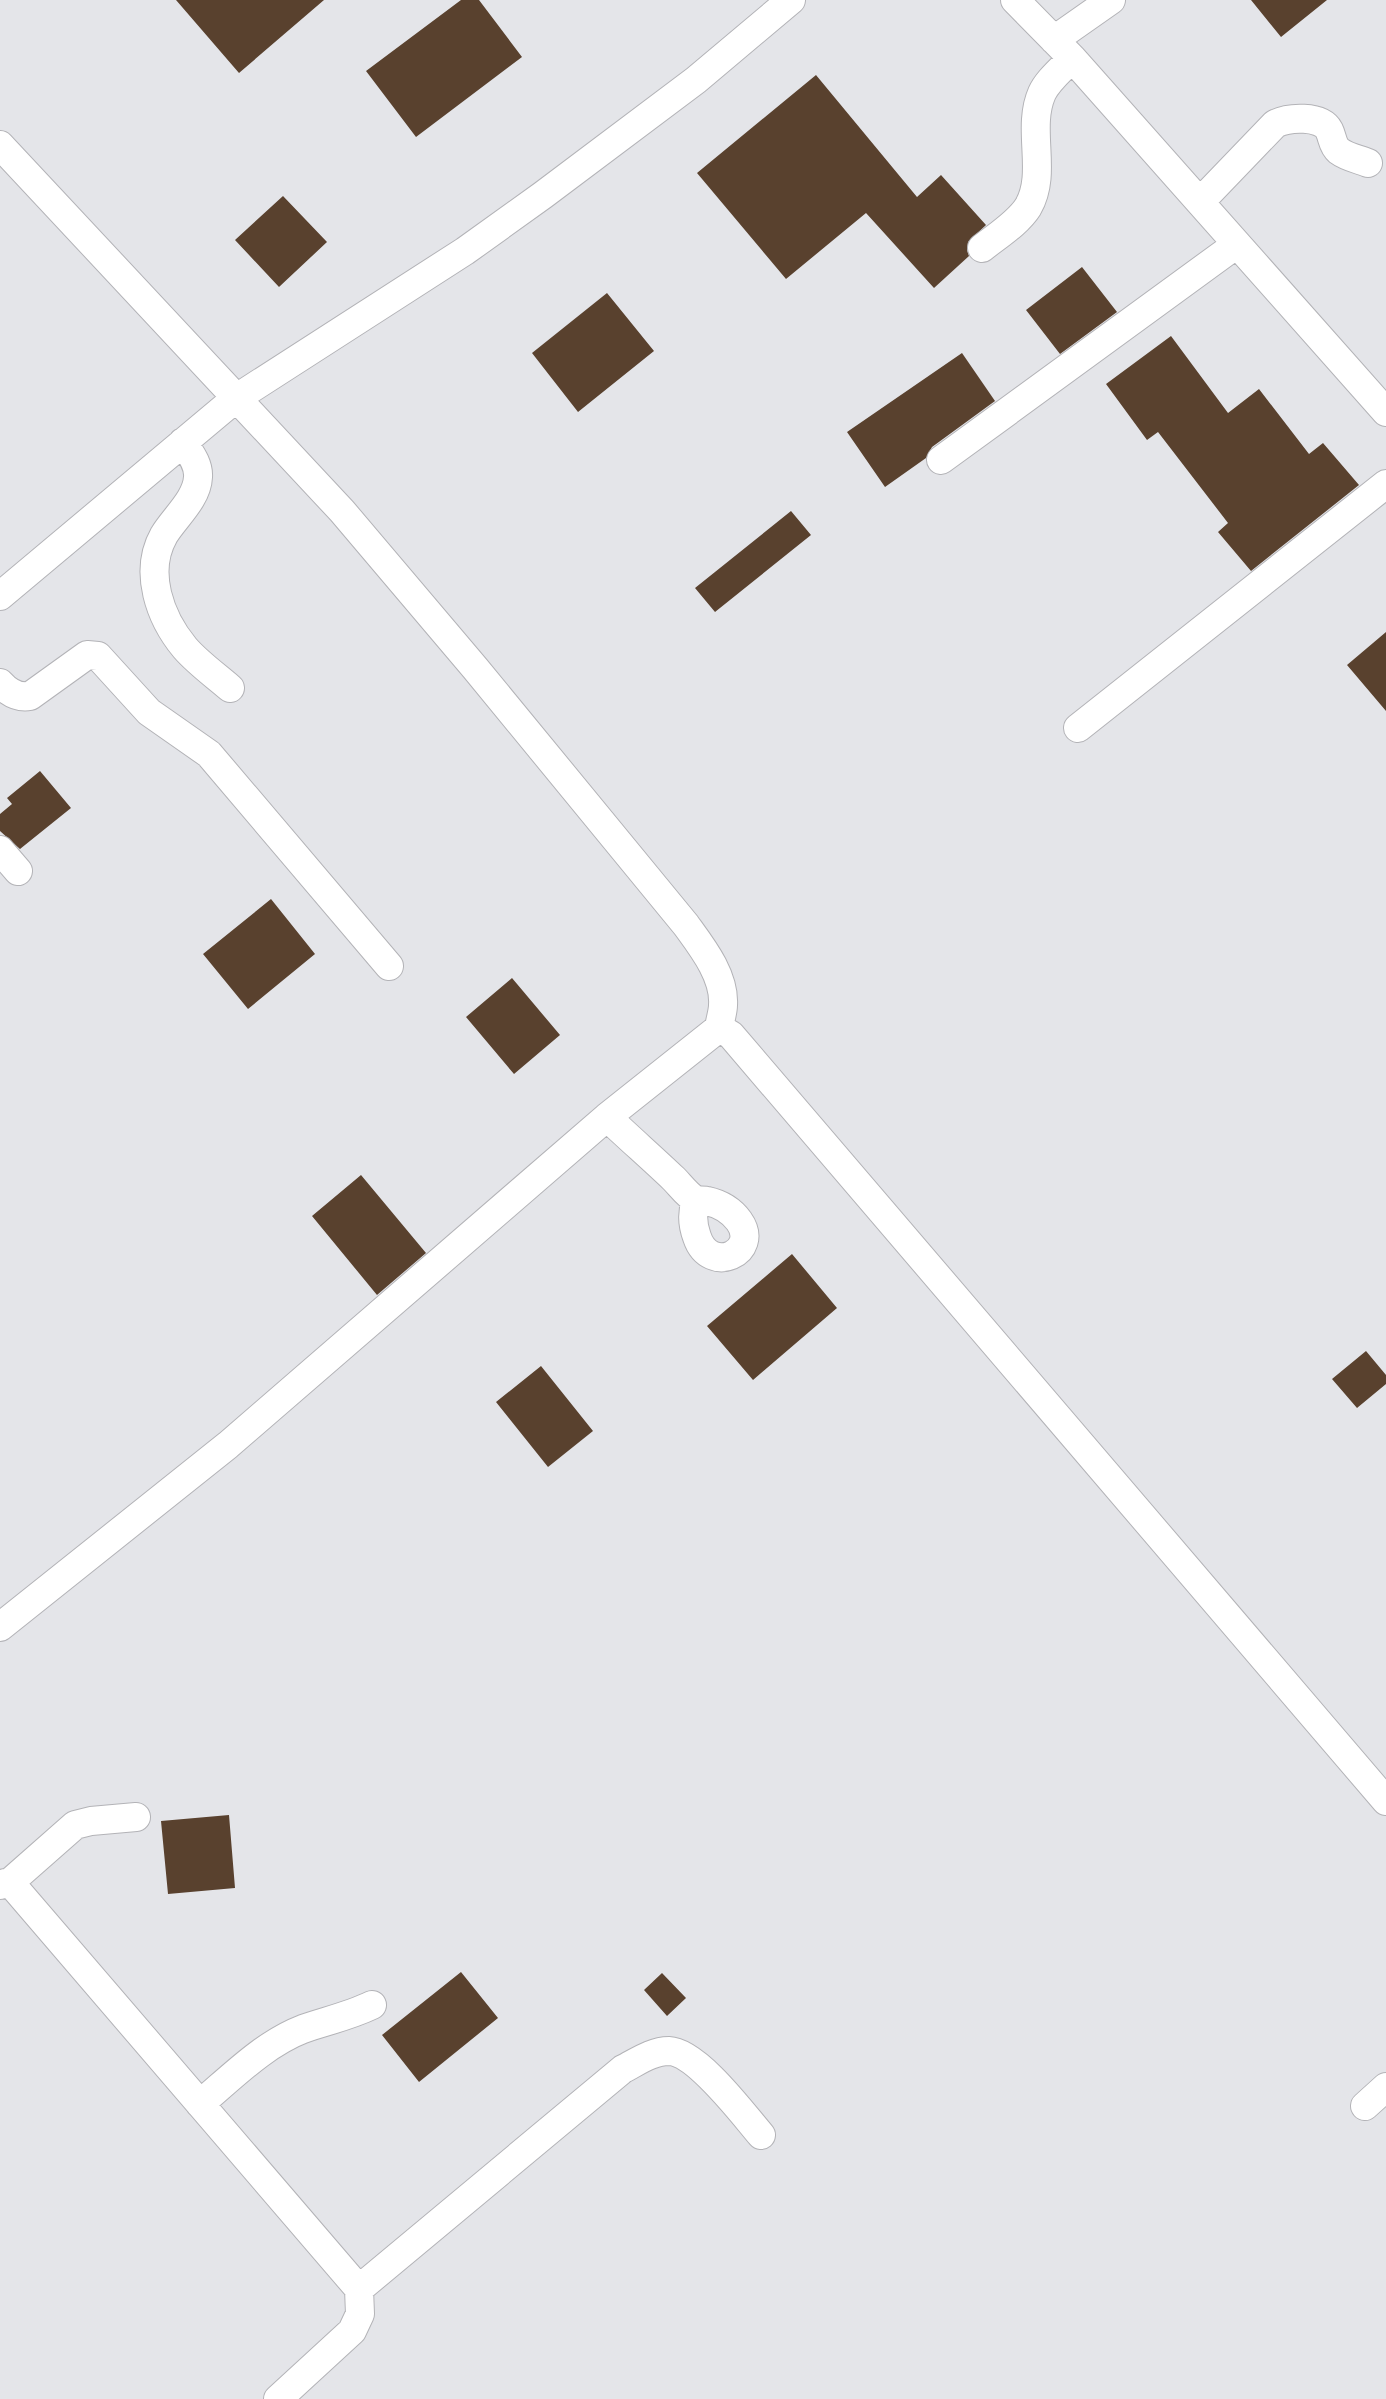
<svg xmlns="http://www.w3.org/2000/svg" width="1386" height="2399" font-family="'Alegreya Sans',sans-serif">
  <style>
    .building { fill: #59412e }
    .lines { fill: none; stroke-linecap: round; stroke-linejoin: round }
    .minor-casing { stroke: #b3b3b7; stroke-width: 30 }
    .minor { stroke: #fff; stroke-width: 28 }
  </style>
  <rect width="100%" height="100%" fill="#e4e5e9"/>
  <path class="building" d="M 176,0 L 324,0 L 239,73 Z
    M 461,0 L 479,0 L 522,57 L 416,137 L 366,71 Z
    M 1251,0 L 1327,0 L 1281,37 Z
    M 816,75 L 917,197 L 941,175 L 986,225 L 968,242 L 967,250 L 969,256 L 934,288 L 866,213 L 786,279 L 697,173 Z
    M 283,196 L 327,242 L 279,287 L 235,240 Z
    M 1082,267 L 1117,312 L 1060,354 L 1026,310 Z
    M 607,293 L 654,351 L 578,412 L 532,353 Z
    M 1171,336 L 1228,413 L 1259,389 L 1309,454 L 1323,443 L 1359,485 L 1251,571 L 1218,532 L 1228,523 L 1158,432 L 1147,440 L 1106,384 Z
    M 962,353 L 995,401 L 932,447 L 926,458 L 885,487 L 847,432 Z
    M 791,511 L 811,535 L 715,612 L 695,588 Z
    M 1386,632 L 1386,711 L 1347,665 Z
    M 40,771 L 71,808 L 20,849 L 0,831 L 0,814 L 12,804 L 7,798 Z
    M 271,899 L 315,954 L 248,1009 L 203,954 Z
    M 512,978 L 560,1035 L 514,1074 L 466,1017 Z
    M 361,1175 L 426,1253 L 377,1295 L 312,1216 Z
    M 792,1254 L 837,1308 L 753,1380 L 707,1326 Z
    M 1366,1351 L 1386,1375 L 1386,1384 L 1357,1408 L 1332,1379 Z
    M 541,1366 L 593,1431 L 548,1467 L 496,1402 Z
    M 229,1815 L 235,1888 L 168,1894 L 161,1821 Z
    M 461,1972 L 498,2018 L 419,2082 L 382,2035 Z
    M 662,1973 L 686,1998 L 667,2016 L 644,1990 Z"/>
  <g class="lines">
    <g class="minor-casing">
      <path id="minor" d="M 1015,0 L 1072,58 L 1386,412
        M 1054,40 L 1111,0
        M 0,145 L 342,511 L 475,668 L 686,925 C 702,947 725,976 723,1005 C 723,1012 720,1020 719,1028 L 607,1117 L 228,1445 L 0,1627
        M 1200,202 L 1275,124 C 1288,117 1321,115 1329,130 C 1333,138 1332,145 1339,151 C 1347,157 1358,159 1368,163
        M 982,248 C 997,236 1018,223 1028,207 C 1048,173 1026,129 1042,93 C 1048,80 1062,69 1072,58
        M 183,442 C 190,453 199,464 198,477 C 197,499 175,517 164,535 C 143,572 160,618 185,648 C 198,663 215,675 230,688
        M 941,460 L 1237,244
        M 0,596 L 235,399 L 465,251 L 543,195 L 696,80 L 791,0
        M 0,683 C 8,692 18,698 30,696 L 87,655 L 98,656 L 149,712 L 209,754 L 389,966
        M 1078,728 L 1386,484
        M 0,850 L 18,871
        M 719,1028 L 731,1035 L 1386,1801
        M 607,1117 C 629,1138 652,1158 674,1179 C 680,1185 688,1196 696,1200 C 699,1201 704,1200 707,1201 C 721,1204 731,1210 739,1221 C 761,1252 710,1276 697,1237 C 692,1224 692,1212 696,1200
        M 8,1884 L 75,1825 L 91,1821 L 136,1817
        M 0,1885 L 5,1883 L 14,1887 L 359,2289 L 623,2069 C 637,2062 652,2051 669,2051 C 697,2052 743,2114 761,2135
        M 200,2104 C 232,2077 264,2044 303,2029 C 326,2021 349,2016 372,2005
        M 1365,2106 L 1386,2087
        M 278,2399 L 352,2331 L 360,2314 L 359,2289"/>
    </g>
    <use href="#minor" class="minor"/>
  </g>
</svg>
